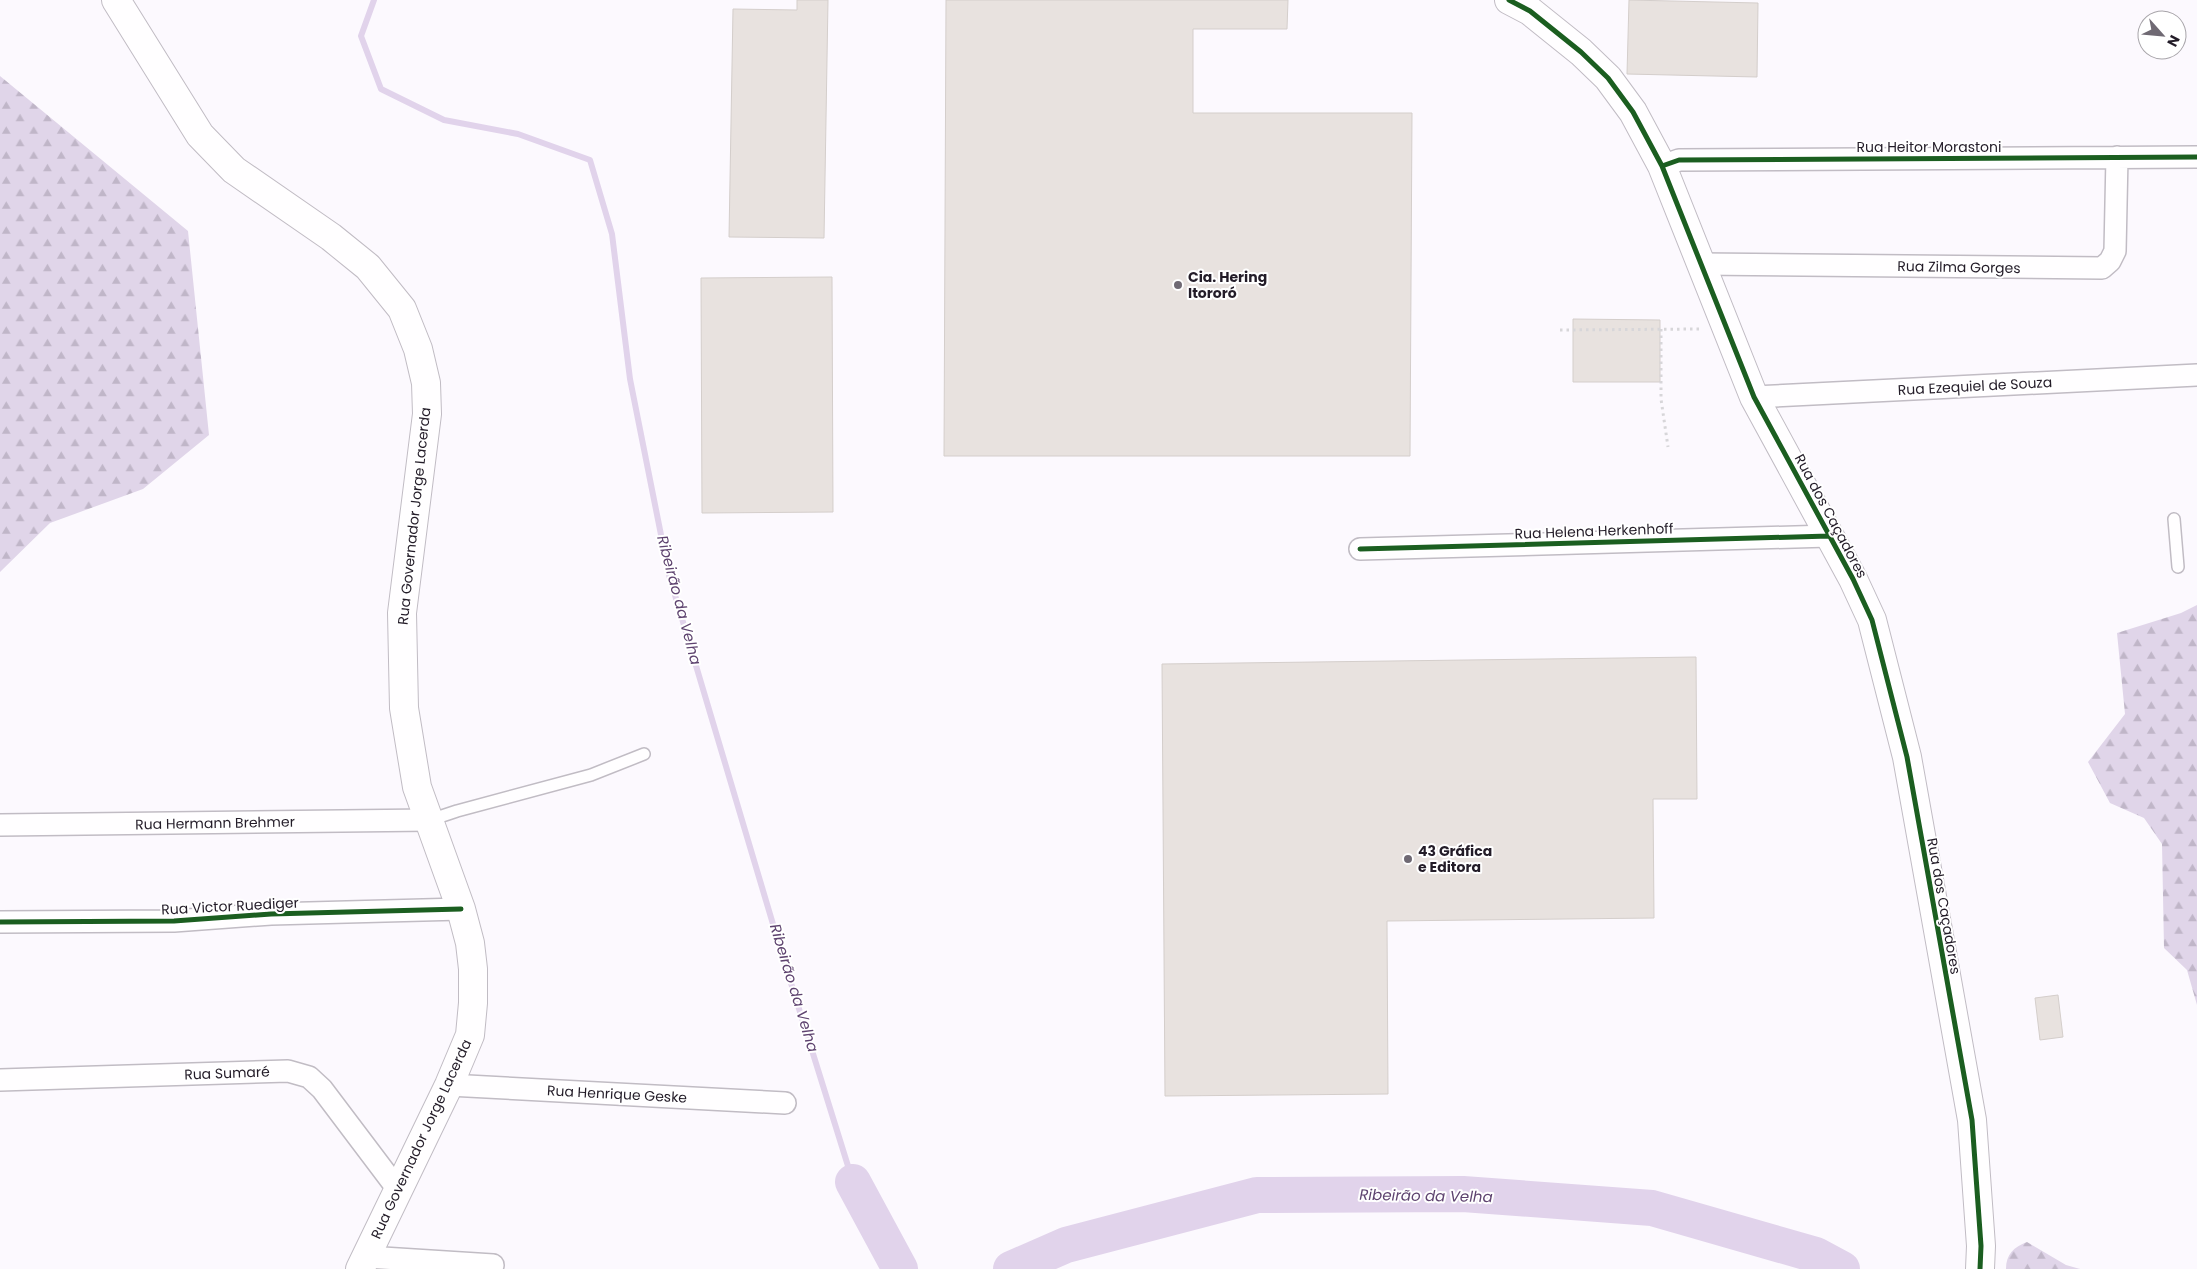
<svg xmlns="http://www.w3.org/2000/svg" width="2197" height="1269" font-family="Poppins,sans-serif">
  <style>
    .forest { fill: url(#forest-firs) }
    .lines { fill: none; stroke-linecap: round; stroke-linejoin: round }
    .stream { stroke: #e1d3eb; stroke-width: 6 }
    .river { stroke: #e1d3eb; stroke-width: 36 }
    .building { fill: #e8e2df; stroke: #d4cecb }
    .service-casing { stroke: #c1bcc4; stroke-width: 14 }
    .minor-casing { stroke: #c1bcc4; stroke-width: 24 }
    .secondary-casing { stroke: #c1bcc4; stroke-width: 30 }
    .path { stroke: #d7d6d9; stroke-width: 3; stroke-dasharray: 2.5 4; stroke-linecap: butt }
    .service { stroke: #fffeff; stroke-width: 11 }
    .minor { stroke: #fffeff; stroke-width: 21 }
    .secondary { stroke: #fffeff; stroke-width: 28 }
    .cycleway-casing { stroke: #fff; stroke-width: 8 }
    .cycleway { stroke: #1b5e20; stroke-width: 5 }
    .poi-dot { fill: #6f6973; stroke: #fff; stroke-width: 2 }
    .labels { text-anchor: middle; stroke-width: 4; stroke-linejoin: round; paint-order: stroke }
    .street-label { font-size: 14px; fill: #231c28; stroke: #fff }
    .poi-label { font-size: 14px; font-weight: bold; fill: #231c28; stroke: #fff; text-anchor: start }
    .water-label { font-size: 15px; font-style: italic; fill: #5e436f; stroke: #fff }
  </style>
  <defs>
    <pattern id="forest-firs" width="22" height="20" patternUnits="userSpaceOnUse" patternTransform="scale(1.25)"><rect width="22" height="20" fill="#e0d5e9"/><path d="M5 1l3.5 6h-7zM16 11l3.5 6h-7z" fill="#c0b6c8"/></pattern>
  </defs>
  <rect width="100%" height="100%" fill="#fcf9fe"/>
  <path class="forest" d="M 0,76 L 188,231 L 209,435 L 143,489 L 50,523 L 0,572 Z
    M 2197,605 L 2197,1005 L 2187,970 L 2164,948 L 2162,844 L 2144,818 L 2110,803 L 2088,762 L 2125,714 L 2117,633 L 2181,613 Z
    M 2027,1242 L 2066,1265 L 2080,1269 L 2006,1269 C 2006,1254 2014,1247 2027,1242 Z"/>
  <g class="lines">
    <path class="stream" d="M 374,0 L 361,36 L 381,89 L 444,120 L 518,134 L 590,160 L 612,234 L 630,379 L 669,575 L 781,951 L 853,1182"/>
    <path class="river" d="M 853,1182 L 900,1269
      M 1011,1269 L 1066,1245 L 1257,1195 L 1463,1194 L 1652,1208 L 1816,1255 L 1842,1269"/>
  </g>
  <path class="building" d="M 797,0 L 828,0 L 824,238 L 729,237 L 733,9 L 797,10 Z
    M 946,0 L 1288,0 L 1287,29 L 1193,29 L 1193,113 L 1412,113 L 1410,456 L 944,456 Z
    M 1629,0 L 1758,3 L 1757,77 L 1627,74 Z
    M 832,277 L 833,512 L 702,513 L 701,278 Z
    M 1573,319 L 1660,320 L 1660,382 L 1573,382 Z
    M 1696,657 L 1697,799 L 1653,799 L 1654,918 L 1387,921 L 1388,1094 L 1165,1096 L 1162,664 Z
    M 2058,995 L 2063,1037 L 2040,1040 L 2035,998 Z"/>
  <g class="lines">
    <g class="service-casing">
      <path id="service" d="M 2174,519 L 2178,567
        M 430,820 L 457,811 L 591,775 L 644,754"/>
    </g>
    <g class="minor-casing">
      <path id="minor" d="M 1662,166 L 1679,160 L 2197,157
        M 1700,264 L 2102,268 L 2110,261 L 2115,251 L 2117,157
        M 1754,397 L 2197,375
        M 1360,549 L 1829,536
        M 0,825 L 430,820
        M 0,922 L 174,921 L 271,914 L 461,909
        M 0,1080 L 288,1071 L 309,1077 L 322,1089 L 399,1191
        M 449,1085 L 785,1103
        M 367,1257 L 493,1265"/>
    </g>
    <g class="secondary-casing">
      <path id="secondary" d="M 116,0 L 200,135 L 234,170 L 331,237 L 368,267 L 402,309 L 418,349 L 426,383 L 427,414 L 402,613 L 404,708 L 417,787 L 461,909 L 470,943 L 473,969 L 473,1003 L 470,1035 L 449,1085 L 360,1269
        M 1509,0 L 1530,11 L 1581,52 L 1608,78 L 1633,112 L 1662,166 L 1754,397 L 1853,579 L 1872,620 L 1907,757 L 1972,1120 L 1981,1246 L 1980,1269"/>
    </g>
    <path class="path" d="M 1661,329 L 1661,399 L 1668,447
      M 1560,330 L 1699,329"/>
    <use href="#service" class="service"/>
    <use href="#minor" class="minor"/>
    <use href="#secondary" class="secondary"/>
    <g class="cycleway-casing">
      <path id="cycleway" d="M 1509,0 L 1530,11 L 1581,52 L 1608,78 L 1633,112 L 1662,166 L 1754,397 L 1853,579 L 1872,620 L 1907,757 L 1972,1120 L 1981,1246 L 1980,1269
        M 1662,166 L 1679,160 L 2197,157
        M 1360,549 L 1829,536
        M 0,922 L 174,921 L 271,914 L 461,909"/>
    </g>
    <use href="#cycleway" class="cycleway"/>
  </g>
  <g class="poi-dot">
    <circle cx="1178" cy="285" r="5"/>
    <circle cx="1408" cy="859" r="5"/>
  </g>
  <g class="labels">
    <g class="street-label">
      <text x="1929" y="152">Rua Heitor Morastoni</text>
      <text transform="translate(1959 267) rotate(1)" y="5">Rua Zilma Gorges</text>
      <text transform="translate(1975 386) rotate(-3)" y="5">Rua Ezequiel de Souza</text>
      <text transform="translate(414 516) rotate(-84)" y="5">Rua Governador Jorge Lacerda</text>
      <text transform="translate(1831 516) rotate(62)" y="5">Rua dos Caçadores</text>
      <text transform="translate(1594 531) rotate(-2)" y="5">Rua Helena Herkenhoff</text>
      <text transform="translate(215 823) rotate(-1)" y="5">Rua Hermann Brehmer</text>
      <text transform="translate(230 906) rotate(-3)" y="5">Rua Victor Ruediger</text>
      <text transform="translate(1944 906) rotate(80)" y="5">Rua dos Caçadores</text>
      <text transform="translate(227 1073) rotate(-2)" y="5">Rua Sumaré</text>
      <text transform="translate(617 1094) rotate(3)" y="5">Rua Henrique Geske</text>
      <text transform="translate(421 1139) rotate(-65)" y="5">Rua Governador Jorge Lacerda</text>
    </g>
    <g class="poi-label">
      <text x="1188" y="282">Cia. Hering<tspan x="1188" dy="16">Itororó</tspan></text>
      <text x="1418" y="856">43 Gráfica<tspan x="1418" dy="16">e Editora</tspan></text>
    </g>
    <g class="water-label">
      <text transform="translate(679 600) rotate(75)" y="5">Ribeirão da Velha</text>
      <text transform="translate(794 988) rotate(73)" y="5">Ribeirão da Velha</text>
      <text transform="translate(1426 1196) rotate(1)" y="5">Ribeirão da Velha</text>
    </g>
  </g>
  <g transform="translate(2162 35) rotate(117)"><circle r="24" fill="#ffffff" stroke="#a7a4a9"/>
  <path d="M0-4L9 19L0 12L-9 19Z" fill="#6f6973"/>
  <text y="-8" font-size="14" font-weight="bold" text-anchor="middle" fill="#231c28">N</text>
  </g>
</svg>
